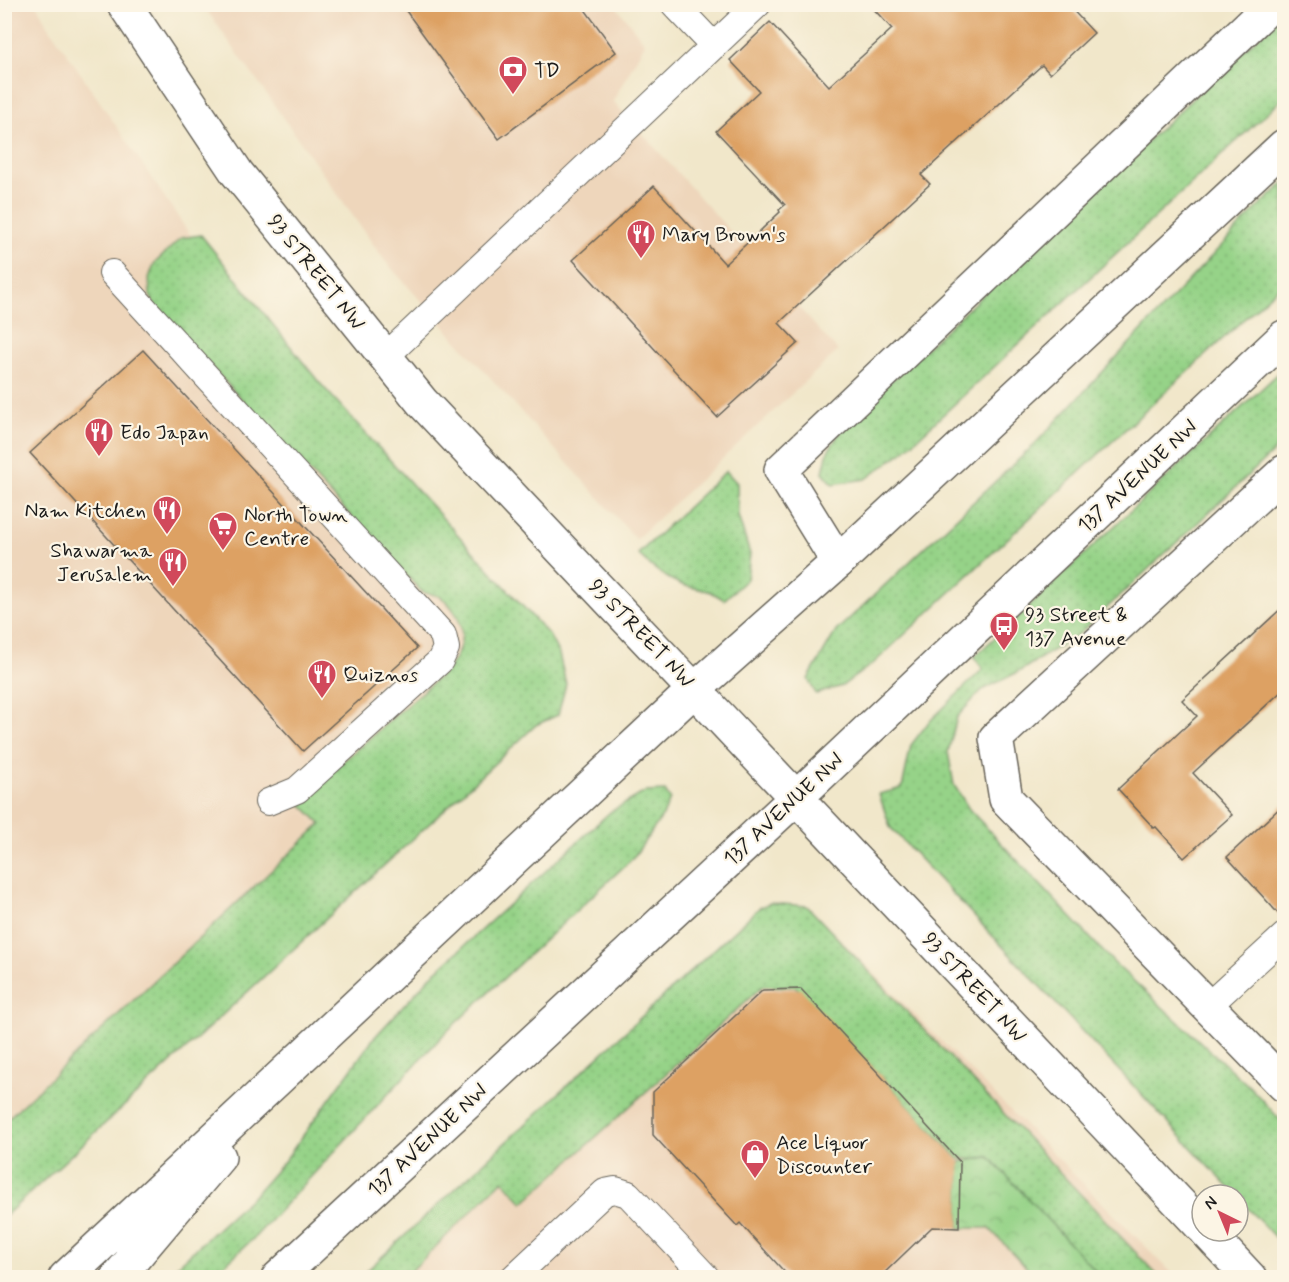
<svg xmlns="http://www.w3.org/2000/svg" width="1289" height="1282" font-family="Mynerve,sans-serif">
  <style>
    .built { fill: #eed6bb }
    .grass { fill: url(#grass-dots); stroke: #597852; stroke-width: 1.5 }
    .park { fill: url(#park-crowns); stroke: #597852; stroke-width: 1.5 }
    .building { fill: #dda164 }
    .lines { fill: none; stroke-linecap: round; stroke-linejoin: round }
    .lane-casing { stroke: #676359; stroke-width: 28 }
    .street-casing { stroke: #676359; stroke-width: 36 }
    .secondary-casing { stroke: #676359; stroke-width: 36 }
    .lane { stroke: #fff; stroke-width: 26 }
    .street { stroke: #fff; stroke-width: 33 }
    .secondary { stroke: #fff; stroke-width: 33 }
    .labels { text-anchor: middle; stroke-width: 4.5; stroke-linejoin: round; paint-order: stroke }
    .poi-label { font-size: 21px; fill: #1c1c1c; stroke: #fcf5e5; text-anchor: start }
    .street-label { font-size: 21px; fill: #1c1c1c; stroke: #fcf5e5 }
  </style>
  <defs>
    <pattern id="grass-dots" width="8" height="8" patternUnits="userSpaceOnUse" patternTransform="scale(1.5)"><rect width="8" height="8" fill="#96d388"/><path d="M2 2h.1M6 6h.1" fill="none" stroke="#81b575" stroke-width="1.8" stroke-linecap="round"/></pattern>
    <pattern id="park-crowns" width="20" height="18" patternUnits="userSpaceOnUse" patternTransform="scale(1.5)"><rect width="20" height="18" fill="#96d388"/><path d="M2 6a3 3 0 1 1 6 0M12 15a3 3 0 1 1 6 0" fill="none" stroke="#81b575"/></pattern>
  </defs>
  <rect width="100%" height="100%" fill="#fcf5e5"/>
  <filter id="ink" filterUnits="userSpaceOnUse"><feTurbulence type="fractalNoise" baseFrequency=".0167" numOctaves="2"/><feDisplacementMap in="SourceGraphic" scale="12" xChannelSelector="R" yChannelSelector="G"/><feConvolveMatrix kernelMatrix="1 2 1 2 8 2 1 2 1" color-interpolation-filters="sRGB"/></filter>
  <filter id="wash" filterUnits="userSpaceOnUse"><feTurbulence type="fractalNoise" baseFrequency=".008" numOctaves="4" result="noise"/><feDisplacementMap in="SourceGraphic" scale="24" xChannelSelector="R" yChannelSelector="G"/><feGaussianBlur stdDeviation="1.35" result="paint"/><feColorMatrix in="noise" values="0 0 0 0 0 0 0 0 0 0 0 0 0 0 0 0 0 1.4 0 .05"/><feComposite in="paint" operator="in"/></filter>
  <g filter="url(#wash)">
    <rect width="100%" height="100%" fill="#f1e7ca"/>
    <path class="built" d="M 36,4 L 47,24 L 235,301 L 535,623 L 5,1215 L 4,5 Z
      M 203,5 L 615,5 L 645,43 L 613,101 L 838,351 L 636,539 L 385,261 Z
      M 770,903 L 807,906 L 1176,1277 L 374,1278 Z"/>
    <path class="grass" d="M 1284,13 L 1284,97 L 904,451 L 866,479 L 833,484 L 823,472 L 828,451 L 846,423 Z
      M 1284,183 L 1284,282 L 875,662 L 842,686 L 816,694 L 808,679 L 836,631 L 1033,446 L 1254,211 Z
      M 201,235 L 319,382 L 549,635 L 559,654 L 566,684 L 558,715 L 536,725 L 522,738 L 5,1216 L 5,1121 L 321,824 L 298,801 L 447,670 C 461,653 467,634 456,614 C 452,608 447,600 440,597 C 435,594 427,594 422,592 L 158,310 L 150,296 L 149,278 L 154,264 L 181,238 Z
      M 1284,368 L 1284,442 L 1079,634 L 1020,671 L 982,690 L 957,717 L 948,752 L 954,785 L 969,809 L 1114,963 L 1251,1088 L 1284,1124 L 1284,1247 L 1238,1198 L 1238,1195 L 1236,1195 L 890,827 L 879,794 L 902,788 L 911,745 L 928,723 L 983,669 L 974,657 Z
      M 726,471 L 737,483 L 738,516 L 750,554 L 747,579 L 724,600 C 705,586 699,591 680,584 C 665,578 649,565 638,554 Z
      M 665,791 L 670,799 L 664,814 L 633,858 L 444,1034 L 254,1238 L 211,1277 L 165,1277 L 256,1193 L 286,1159 L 373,1039 L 432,975 L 610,812 L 645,792 Z
      M 770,903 L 807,906 L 1159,1277 L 1101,1277 L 989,1157 L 959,1159 L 796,987 L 763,986 L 523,1203 L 503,1180 L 405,1277 L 359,1278 L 759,908 Z"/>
    <path class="park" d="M 989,1157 L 1101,1277 L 1035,1277 L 989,1228 L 959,1228 L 960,1162 Z"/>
    <g id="blocks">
      <path class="building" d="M 401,4 L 581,4 L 616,52 L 499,139 Z
        M 869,4 L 1067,4 L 1094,33 L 1050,74 L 1042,65 L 921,175 L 930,184 L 779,323 L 798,343 L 717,417 L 573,260 L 654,186 L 725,264 L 780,212 L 779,210 L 785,205 L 716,131 L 759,91 L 730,60 L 770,22 L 829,86 L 892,29 Z
        M 143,350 L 417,648 L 303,751 L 30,453 Z
        M 1284,606 L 1284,689 L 1193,773 L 1232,815 L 1184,858 L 1156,827 L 1154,828 L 1118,789 L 1197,716 L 1182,700 Z
        M 1284,804 L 1284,920 L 1227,857 Z
        M 801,989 L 960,1162 L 959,1228 L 932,1227 L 879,1278 L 790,1278 L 740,1223 L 737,1226 L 653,1135 L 653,1092 L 763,990 Z"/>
    </g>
  </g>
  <g filter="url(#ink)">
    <use href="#blocks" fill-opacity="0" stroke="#676359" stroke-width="1.5"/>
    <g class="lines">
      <g class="lane-casing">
        <path id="lane" d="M 674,4 L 714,46
          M 112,273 L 443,635 L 446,648 L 440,661 L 297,790 L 268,802
          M 386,356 L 758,4
          M 1209,1005 L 1284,936
          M 513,1278 L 605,1192 L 615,1190 L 628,1194 L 707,1278"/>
      </g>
      <g class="street-casing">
        <path id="street" d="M 1284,472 L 996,738 L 1006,799 L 1284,1085
          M 838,562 L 781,470 L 1272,4"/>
      </g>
      <g class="secondary-casing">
        <path id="secondary" d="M 124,4 L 237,173 L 422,402 L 1202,1227
          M 1206,1231 L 1250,1278
          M 65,1278 L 695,689 L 838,562 L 1284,146
          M 117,1278 L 219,1157
          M 278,1278 L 797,797 L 1284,337"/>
      </g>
      <use href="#lane" class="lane"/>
      <use href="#street" class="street"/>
      <use href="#secondary" class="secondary"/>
    </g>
  </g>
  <defs>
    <g id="bank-pin" transform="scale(1.5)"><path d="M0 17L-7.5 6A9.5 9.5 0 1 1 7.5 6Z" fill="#d1495b" stroke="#fcf5e5"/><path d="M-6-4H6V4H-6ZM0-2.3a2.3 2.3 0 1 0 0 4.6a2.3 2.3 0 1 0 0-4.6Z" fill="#fff"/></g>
    <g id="restaurant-pin" transform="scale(1.5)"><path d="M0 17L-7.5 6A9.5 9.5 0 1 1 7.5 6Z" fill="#d1495b" stroke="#fcf5e5"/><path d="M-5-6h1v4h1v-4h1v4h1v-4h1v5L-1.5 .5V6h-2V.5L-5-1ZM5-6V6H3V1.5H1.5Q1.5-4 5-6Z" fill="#fff"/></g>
    <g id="supermarket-pin" transform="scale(1.5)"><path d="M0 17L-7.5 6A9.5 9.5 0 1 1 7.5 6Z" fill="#d1495b" stroke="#fcf5e5"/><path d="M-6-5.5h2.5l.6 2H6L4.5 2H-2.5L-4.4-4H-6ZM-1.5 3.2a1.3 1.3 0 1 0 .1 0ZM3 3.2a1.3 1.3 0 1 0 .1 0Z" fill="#fff"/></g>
    <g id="bus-pin" transform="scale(1.5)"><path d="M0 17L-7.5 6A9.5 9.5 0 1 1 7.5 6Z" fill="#d1495b" stroke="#fcf5e5"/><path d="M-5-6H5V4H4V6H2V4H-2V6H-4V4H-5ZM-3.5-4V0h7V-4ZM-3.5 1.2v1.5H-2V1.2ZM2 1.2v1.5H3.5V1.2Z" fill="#fff"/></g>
    <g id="shop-pin" transform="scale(1.5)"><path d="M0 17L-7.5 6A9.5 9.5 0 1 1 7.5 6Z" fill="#d1495b" stroke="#fcf5e5"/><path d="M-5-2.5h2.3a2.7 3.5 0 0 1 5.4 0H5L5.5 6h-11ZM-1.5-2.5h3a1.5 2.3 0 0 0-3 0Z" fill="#fff"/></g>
  </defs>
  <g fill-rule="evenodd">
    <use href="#bank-pin" x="513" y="70"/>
    <use href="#restaurant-pin" x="641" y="234"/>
    <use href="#restaurant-pin" x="99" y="432"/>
    <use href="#restaurant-pin" x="167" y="510"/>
    <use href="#supermarket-pin" x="223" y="526"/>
    <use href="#restaurant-pin" x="173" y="562"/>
    <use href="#bus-pin" x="1004" y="626"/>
    <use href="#restaurant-pin" x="322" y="674"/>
    <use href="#shop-pin" x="755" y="1154"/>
  </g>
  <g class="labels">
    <g class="poi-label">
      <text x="534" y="77">TD</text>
      <text x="662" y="241">Mary Brown's</text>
      <text x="120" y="439">Edo Japan</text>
      <text x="146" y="517" text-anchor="end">Nam Kitchen</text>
      <text x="244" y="521">North Town<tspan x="244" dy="24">Centre</tspan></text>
      <text x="152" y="557" text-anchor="end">Shawarma<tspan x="152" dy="24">Jerusalem</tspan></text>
      <text x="1025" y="621">93 Street &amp;<tspan x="1025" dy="24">137 Avenue</tspan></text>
      <text x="343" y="681">Quiznos</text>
      <text x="776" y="1149">Ace Liquor<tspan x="776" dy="24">Discounter</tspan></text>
    </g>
    <g class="street-label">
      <text transform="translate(317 272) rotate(51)" y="7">93 STREET NW</text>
      <text transform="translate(1137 476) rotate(-43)" y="7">137 AVENUE NW</text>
      <text transform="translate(642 633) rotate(46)" y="7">93 STREET NW</text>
      <text transform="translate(783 809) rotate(-43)" y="7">137 AVENUE NW</text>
      <text transform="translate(975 987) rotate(47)" y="7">93 STREET NW</text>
      <text transform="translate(427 1140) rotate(-43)" y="7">137 AVENUE NW</text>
    </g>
  </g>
  <rect width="1289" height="1282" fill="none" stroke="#fcf5e5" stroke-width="24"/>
  <g transform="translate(1220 1213) rotate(317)"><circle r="28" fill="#fcf5e5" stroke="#a29e95" stroke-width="1.5"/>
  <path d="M0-4.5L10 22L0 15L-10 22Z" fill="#d1495b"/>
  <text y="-9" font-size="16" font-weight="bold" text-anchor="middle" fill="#1c1c1c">N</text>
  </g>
</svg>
